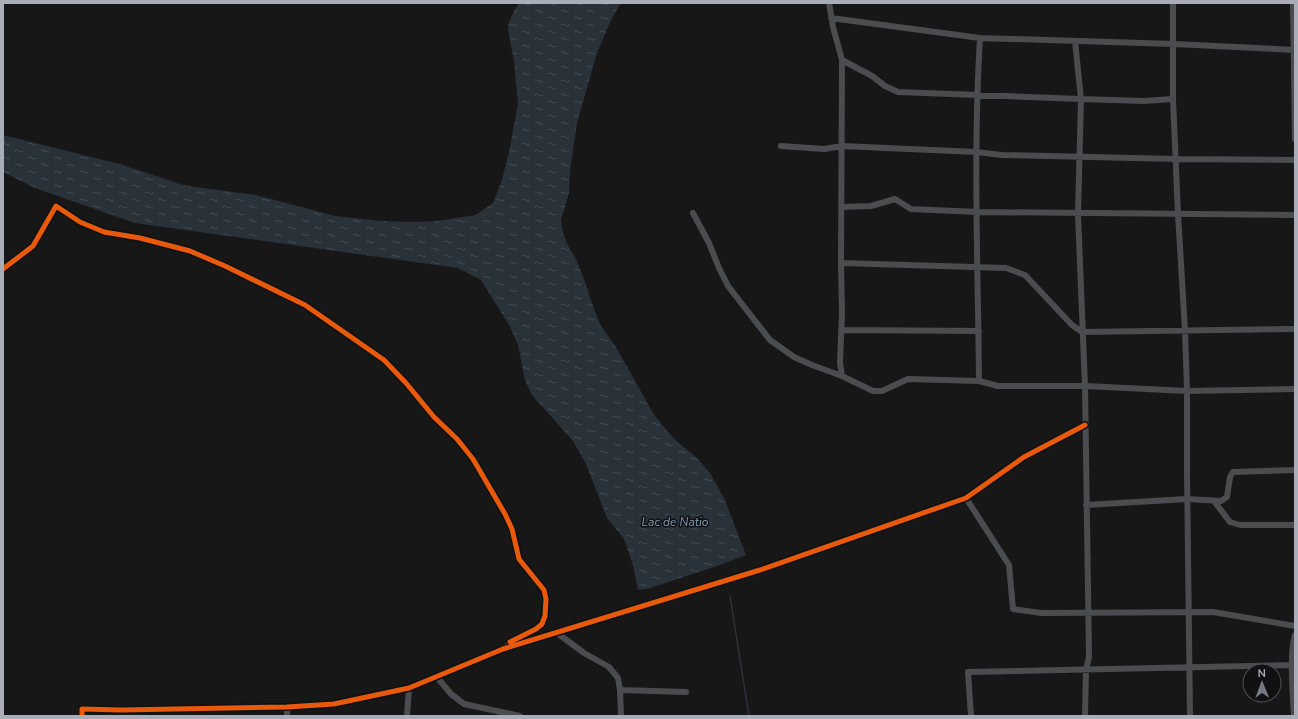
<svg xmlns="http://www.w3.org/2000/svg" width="1298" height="719" font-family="'Nunito Sans',sans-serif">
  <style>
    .water { fill: url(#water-ripples) }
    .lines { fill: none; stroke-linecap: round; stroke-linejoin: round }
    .stream { stroke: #2a3239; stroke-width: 1.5 }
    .minor { stroke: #4b4c50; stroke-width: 6 }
    .cycleway-casing { stroke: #111113; stroke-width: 8 }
    .cycleway { stroke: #e8590c; stroke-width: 5 }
    .labels { text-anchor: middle; stroke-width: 3; stroke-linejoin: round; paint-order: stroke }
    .water-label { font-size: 12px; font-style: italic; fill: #7f9bb3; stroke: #111113 }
  </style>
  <defs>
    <pattern id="water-ripples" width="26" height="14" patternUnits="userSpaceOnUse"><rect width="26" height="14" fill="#2a3239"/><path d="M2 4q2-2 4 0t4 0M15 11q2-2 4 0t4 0" fill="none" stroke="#464d54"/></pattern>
  </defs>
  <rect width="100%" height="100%" fill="#171717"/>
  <path class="water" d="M 519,3 L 621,3 L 611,20 L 597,53 L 577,123 L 570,171 L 569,193 L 561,220 L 563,233 L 567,244 L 576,259 L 585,282 L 594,309 L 601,326 L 616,347 L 654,415 L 674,439 L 697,458 L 710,473 L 724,498 L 746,555 L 717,566 L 647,589 L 638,590 L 633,565 L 624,539 L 607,518 L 586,464 L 573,441 L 532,395 L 525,380 L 518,345 L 509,325 L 481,280 L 458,268 L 135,223 L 35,188 L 3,172 L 3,135 L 119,164 L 187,186 L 256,195 L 335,216 L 381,221 L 416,222 L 438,221 L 476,215 L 493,203 L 502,180 L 509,152 L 518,104 L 514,61 L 509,35 L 508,25 L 514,11 Z"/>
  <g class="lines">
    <path class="stream" d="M 730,596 L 749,716"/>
    <path class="minor" d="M 829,3 L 833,27 L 842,60 L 841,263 L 842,313 L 840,363 L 842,376
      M 1173,3 L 1173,99 L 1178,214 L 1185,330 L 1187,391 L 1187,471 L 1190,716
      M 1293,3 L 1295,139
      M 831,18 L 980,38 L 1174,44 L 1295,50
      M 1075,41 L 1081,99 L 1078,214 L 1085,386 L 1089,657 L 1086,670 L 1085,716
      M 842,60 L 872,76 L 885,86 L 898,92 L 1081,99 L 1143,101 L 1173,99
      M 781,146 L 824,149 L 842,146 L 976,152 L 1002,155 L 1176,159 L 1295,160
      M 841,207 L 871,206 L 895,199 L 911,209 L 977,212 L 1295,215
      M 693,213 L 709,243 L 719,268 L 728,286 L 770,340 L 794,357 L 812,365 L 842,376 L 873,391 L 882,391 L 908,379 L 979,381 L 998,386 L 1085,386 L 1187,391 L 1295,389
      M 841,263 L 1006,268 L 1025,275 L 1072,325 L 1082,332 L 1295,329
      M 3,269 L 33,246 L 56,206 L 80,222 L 104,232 L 140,238 L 190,251 L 225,266 L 305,305 L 384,360 L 406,383 L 434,417 L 457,439 L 473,459 L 505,514 L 512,529 L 519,559 L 544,590 L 546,599 L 545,616 L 542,624 L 536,629 L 514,640 L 504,648
      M 841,330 L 979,331
      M 979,381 C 978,267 973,152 980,38
      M 966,498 L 1009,565 L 1013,609 L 1041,613 L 1213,612 L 1295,626
      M 1214,501 L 1230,522 L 1240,525 L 1295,525
      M 1086,505 L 1187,499 L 1221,501 L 1227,497 L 1230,477 L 1233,472 L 1295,470
      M 557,633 L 584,653 L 609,667 L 618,678 L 620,690 L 621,716
      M 437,677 L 451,694 L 464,704 L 520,716
      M 620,690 L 686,692
      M 82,716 L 82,709 L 121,710 L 287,707 L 334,704 L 409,688 L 503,649 L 760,570 L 966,498 L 1024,457 L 1085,425
      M 287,716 L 287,707
      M 407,716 L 409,688
      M 971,716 L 968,672 C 1076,670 1184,667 1293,665
      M 1294,716 C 1293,695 1289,654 1295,635"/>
    <g class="cycleway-casing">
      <path id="cycleway" d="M 3,269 L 33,246 L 56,206 L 80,222 L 104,232 L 140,238 L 190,251 L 225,266 L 305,305 L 384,360 L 406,383 L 434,417 L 457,439 L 473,459 L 505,514 L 512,529 L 519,559 L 544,590 L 546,599 L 545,616 L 542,624 L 536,629 L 510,642
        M 82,716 L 82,709 L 121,710 L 287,707 L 334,704 L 409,688 L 503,649 L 760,570 L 966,498 L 1024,457 L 1085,425"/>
    </g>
    <use href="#cycleway" class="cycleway"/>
  </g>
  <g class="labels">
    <g class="water-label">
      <text x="675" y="526">Lac de Natio</text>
    </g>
  </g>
  <rect width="1298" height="719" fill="none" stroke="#a8adb8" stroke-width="8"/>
  <g transform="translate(1262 683) rotate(359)"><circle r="19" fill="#111113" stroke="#4d4f55"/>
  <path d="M0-3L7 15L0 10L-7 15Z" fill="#757880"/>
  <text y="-6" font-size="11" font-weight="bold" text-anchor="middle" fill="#a8adb8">N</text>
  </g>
</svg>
